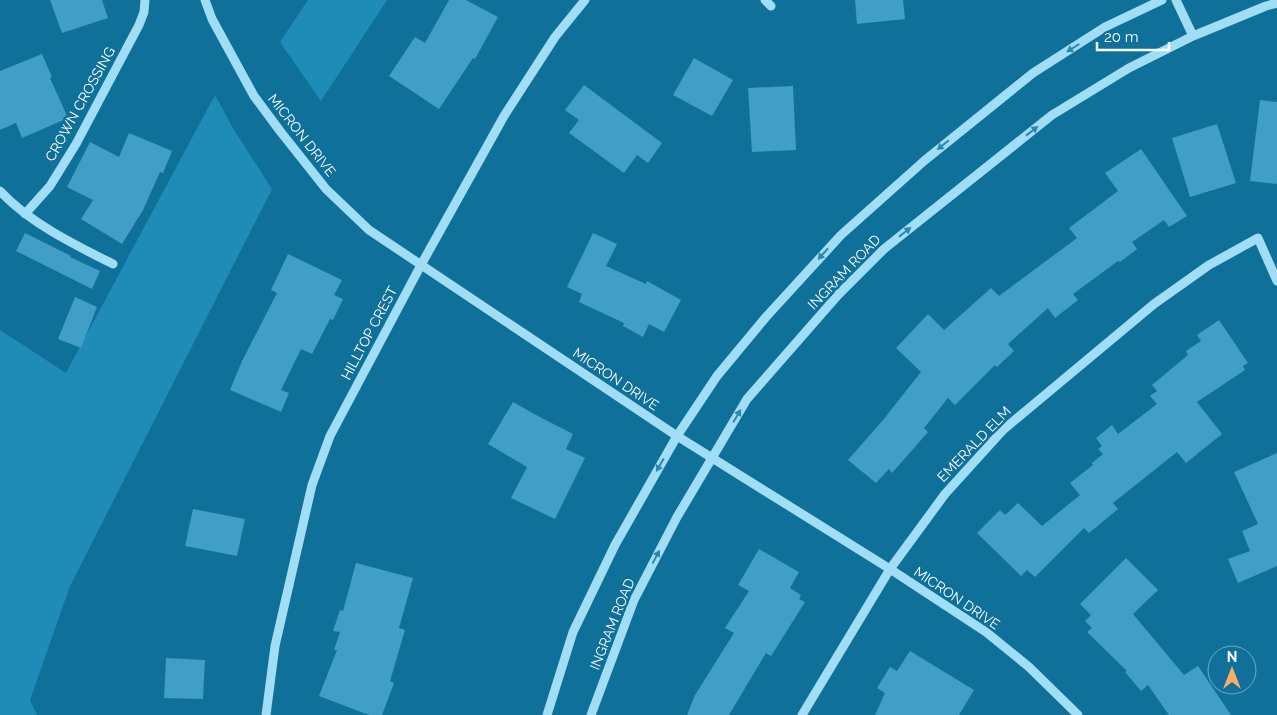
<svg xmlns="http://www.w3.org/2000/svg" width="1277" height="715" font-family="Raleway,sans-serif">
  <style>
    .green { fill: #1e8cb7 }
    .building { fill: #419ec4 }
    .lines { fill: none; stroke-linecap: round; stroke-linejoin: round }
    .minor { stroke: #a1ddf5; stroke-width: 9 }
    .oneway { fill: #2c87ac }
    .labels { text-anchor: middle; stroke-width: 5; stroke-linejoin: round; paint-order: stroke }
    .street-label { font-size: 14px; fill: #fff; stroke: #0f719a }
  </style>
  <rect width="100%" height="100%" fill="#0f719a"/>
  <path class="green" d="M 308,0 L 387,0 L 321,101 L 280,42 Z
    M 215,95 L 234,130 L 272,189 L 70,586 L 30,700 L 37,715 L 0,715 L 0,330 L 66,373 Z"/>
  <path class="building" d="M 50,0 L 102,0 L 108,18 L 62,33 Z
    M 449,0 L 466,0 L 498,17 L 475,59 L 473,58 L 439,109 L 389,76 L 415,37 L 425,43 Z
    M 855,0 L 903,0 L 905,19 L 857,24 Z
    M 42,54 L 52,77 L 50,78 L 68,118 L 22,138 L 16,123 L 0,130 L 0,71 Z
    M 694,58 L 733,80 L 712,116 L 673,95 Z
    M 584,85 L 662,143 L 648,163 L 637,155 L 624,173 L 569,133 L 579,120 L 565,110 Z
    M 793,86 L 796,150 L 752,152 L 748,88 Z
    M 1260,100 L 1277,102 L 1277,184 L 1250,181 Z
    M 1217,124 L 1236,183 L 1190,197 L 1172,138 Z
    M 129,133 L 172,151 L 163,173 L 160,172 L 143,210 L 122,244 L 81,219 L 93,200 L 67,187 L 90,142 L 119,157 Z
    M 1141,149 L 1187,216 L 1169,227 L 1164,220 L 1132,242 L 1137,249 L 1120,262 L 1118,261 L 1073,294 L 1078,300 L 1055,318 L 1048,308 L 1008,344 L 1014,351 L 997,367 L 995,365 L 955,405 L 948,398 L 924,428 L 928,432 L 892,473 L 889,469 L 876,483 L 848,460 L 883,420 L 921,372 L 896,348 L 928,314 L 944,330 L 991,288 L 999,296 L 1077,238 L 1069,228 L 1118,191 L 1105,173 Z
    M 25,233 L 71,256 L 70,257 L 100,271 L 92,289 L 16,251 Z
    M 593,233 L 617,244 L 606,266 L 646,284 L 647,281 L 681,300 L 664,332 L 649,324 L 643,337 L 623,326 L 624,323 L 579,302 L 582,294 L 567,287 Z
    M 288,254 L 342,280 L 334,295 L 343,299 L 333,320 L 330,319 L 312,354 L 301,349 L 281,390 L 289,393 L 281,412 L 230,390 L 242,361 L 277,293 L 271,290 Z
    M 75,297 L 97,307 L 81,348 L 58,339 Z
    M 1219,320 L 1248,363 L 1243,366 L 1245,370 L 1197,402 L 1222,434 L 1186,463 L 1177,452 L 1113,503 L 1118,509 L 1089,533 L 1084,528 L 1035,577 L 1027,570 L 1021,576 L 977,533 L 1000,510 L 1005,515 L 1018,503 L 1042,526 L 1080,495 L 1070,483 L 1093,465 L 1092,463 L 1103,454 L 1098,449 L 1102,446 L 1096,438 L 1112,425 L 1118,434 L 1157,404 L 1150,396 L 1157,391 L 1152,385 L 1188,355 L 1186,351 L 1201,341 L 1197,335 Z
    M 513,402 L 536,415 L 573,434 L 566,449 L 585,458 L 555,519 L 511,498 L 527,467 L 488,444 Z
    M 1277,453 L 1277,566 L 1238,583 L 1228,559 L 1250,551 L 1242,531 L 1258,524 L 1234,472 Z
    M 193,509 L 245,519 L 237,556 L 185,546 Z
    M 759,549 L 799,572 L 790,588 L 801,595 L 799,599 L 805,602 L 771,656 L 766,653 L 729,715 L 687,715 L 695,695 L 734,633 L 725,628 L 749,591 L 738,585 Z
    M 1126,558 L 1158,590 L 1133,614 L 1184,675 L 1198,666 L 1231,715 L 1169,715 L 1148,685 L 1141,691 L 1125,672 L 1127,671 L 1087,632 L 1092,628 L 1085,621 L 1091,615 L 1080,604 Z
    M 356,563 L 413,578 L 399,628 L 405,630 L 390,681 L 394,683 L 382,715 L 369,715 L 319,696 L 337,650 L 334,650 L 340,632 L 333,631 L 340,610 L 343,611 Z
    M 910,651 L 974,690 L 959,715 L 875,715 L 885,693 L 877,688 L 890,667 L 897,671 Z
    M 166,658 L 205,660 L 203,699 L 164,698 Z"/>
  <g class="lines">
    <path class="minor" d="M 205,0 L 212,19 L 254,96 L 280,131 L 326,189 L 369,230 L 677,436 L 890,569 L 986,632 L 1029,667 L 1078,715
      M 765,0 L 771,6
      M 1176,0 L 1193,36
      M 0,191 C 30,223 73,244 113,264
      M 25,214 L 50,186 L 76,144 L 139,25 L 144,12 L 145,0
      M 266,715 L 275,646 L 312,485 L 330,436 L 421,265 L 504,116 L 555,37 L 585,0
      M 547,715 L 573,632 L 615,545 L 677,436 L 717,376 L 766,317 L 841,235 L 924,161 L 1033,73 L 1105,27 L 1162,0
      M 591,715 L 634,600 L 677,517 L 747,399 L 838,295 L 884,249 L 1052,115 L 1129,68 L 1193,36 L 1266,6 L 1277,3
      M 802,715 L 890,569 L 945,494 L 1003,430 L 1154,304 L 1209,265 L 1258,238 L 1277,281"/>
  </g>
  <defs><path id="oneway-solid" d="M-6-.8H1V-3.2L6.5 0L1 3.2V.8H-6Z" transform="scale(1.25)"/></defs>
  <g class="oneway">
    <use href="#oneway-solid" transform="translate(1073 48) rotate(148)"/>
    <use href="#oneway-solid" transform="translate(1032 131) rotate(-38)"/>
    <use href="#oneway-solid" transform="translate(943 145) rotate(141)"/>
    <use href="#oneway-solid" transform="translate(905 232) rotate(-38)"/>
    <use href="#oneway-solid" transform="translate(823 254) rotate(132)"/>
    <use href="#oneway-solid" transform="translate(737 416) rotate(-59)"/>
    <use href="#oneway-solid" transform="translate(660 465) rotate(120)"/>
    <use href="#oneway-solid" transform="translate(656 557) rotate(-62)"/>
  </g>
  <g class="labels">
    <g class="street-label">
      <text transform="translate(80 104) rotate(-61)" y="5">CROWN CROSSING</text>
      <text transform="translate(302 135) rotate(52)" y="5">MICRON DRIVE</text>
      <text transform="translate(844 272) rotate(-46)" y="5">INGRAM ROAD</text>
      <text transform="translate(369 333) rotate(-62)" y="5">HILLTOP CREST</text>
      <text transform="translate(616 379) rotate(34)" y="5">MICRON DRIVE</text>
      <text transform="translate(974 444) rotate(-46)" y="5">EMERALD ELM</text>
      <text transform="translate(957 598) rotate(34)" y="5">MICRON DRIVE</text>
      <text transform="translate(612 624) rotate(-68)" y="5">INGRAM ROAD</text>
    </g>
  </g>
  <g transform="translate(1232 670)"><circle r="24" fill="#0f719a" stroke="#6faac2"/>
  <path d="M0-4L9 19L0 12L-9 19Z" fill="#ffaa65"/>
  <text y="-8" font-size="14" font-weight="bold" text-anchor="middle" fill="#ffffff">N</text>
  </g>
  <path d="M1097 42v8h72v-8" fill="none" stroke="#ffffff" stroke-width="2.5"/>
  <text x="1104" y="42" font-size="15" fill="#ffffff" stroke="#0f719a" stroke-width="4" paint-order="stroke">20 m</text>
</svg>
